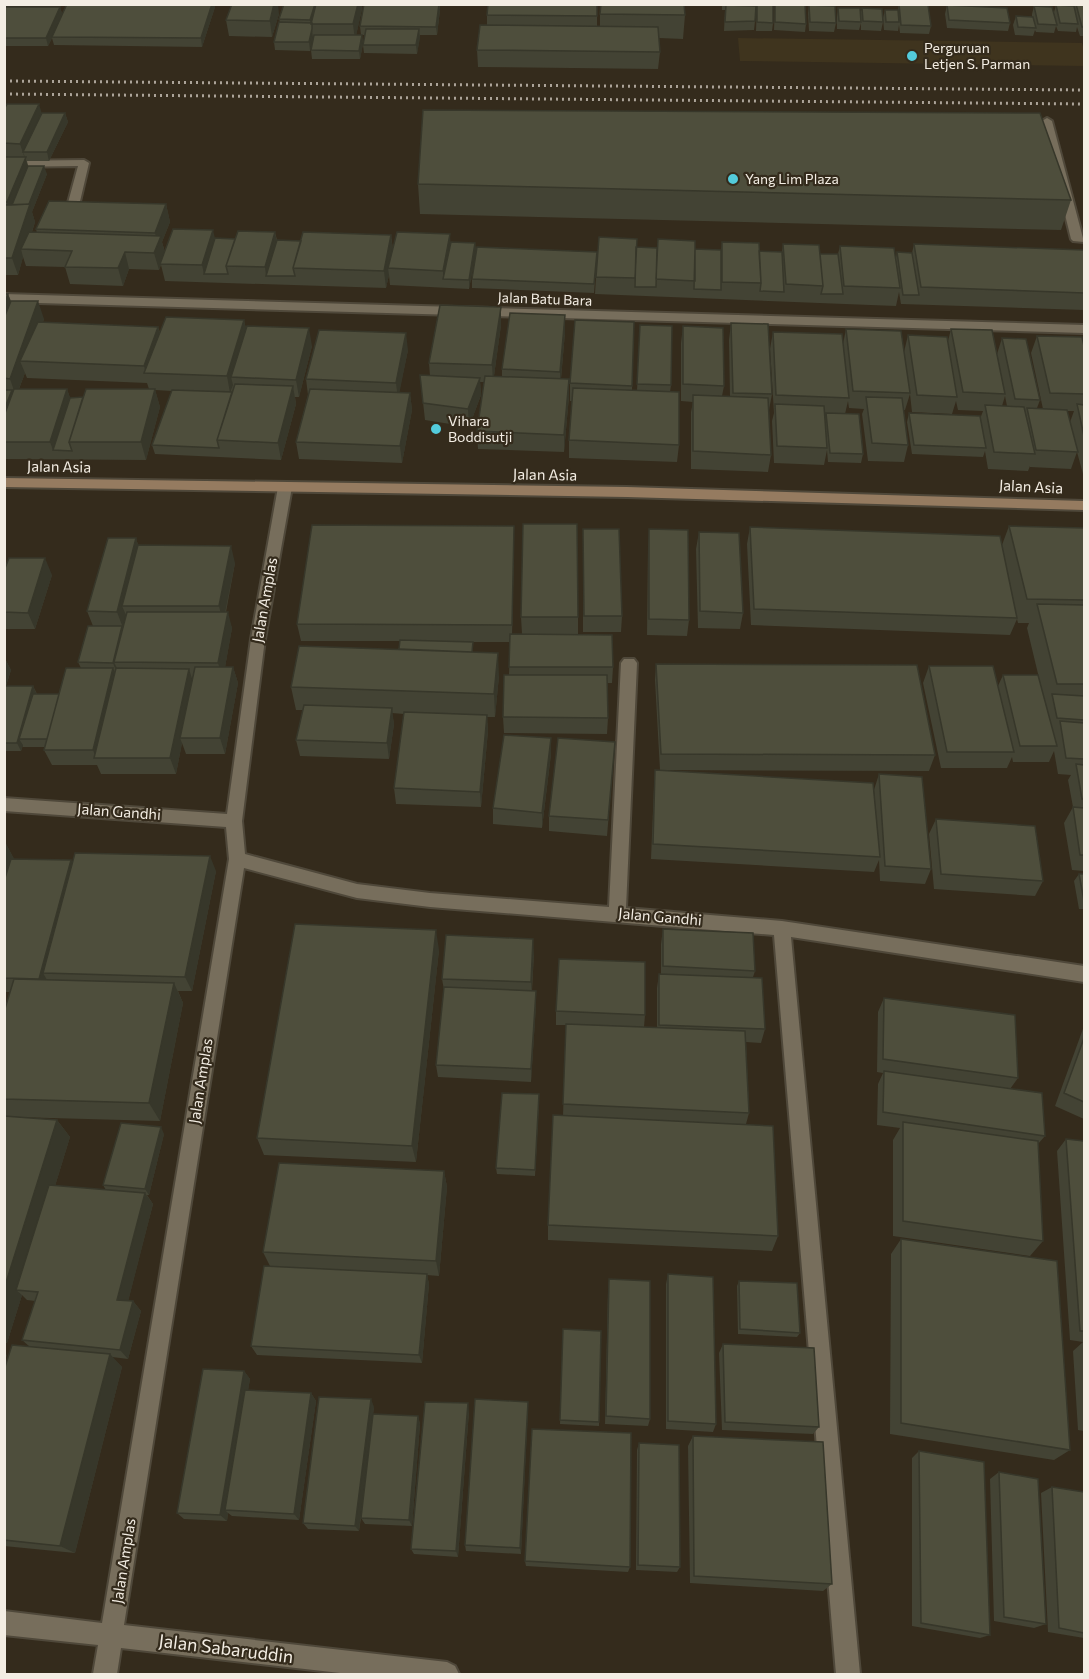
<svg xmlns="http://www.w3.org/2000/svg" width="1089" height="1679" font-family="Commissioner,sans-serif">
  <style>
    .built { fill: #3f341e }
    .lines { fill: none; stroke-linecap: round; stroke-linejoin: round }
    .service-casing { stroke: #4f483a; stroke-width: 4 }
    .minor-casing { stroke: #4f483a; stroke-width: 4 }
    .secondary-casing { stroke: #4f483a; stroke-width: 4 }
    .service { fill: #776e5c; fill-rule: evenodd }
    .minor { fill: #776e5c; fill-rule: evenodd }
    .secondary { fill: #957b60; fill-rule: evenodd }
    .rail { stroke: #aca499; stroke-width: 3; stroke-dasharray: 2 4; stroke-linecap: butt }
    .wall { fill: #434334; fill-rule: evenodd }
    .shaded-wall { fill: #37372a }
    .building { fill: #4e4e3c; stroke: #37372a; stroke-width: 1.5 }
    .poi-dot { fill: #53cbdb; stroke: #342b1c; stroke-width: 2 }
    .labels { text-anchor: middle; stroke-width: 4.5; stroke-linejoin: round; paint-order: stroke }
    .far-poi-label { font-size: 14px; fill: #f3ede3; stroke: #342b1c; text-anchor: start }
    .far-street-label { font-size: 14px; fill: #f3ede3; stroke: #342b1c }
    .street-label { font-size: 15px; fill: #f3ede3; stroke: #342b1c }
    .near-street-label { font-size: 18px; fill: #f3ede3; stroke: #342b1c }
  </style>
  <rect width="100%" height="100%" fill="#342b1c"/>
  <path class="built" d="M 738,38 L 1082,43 L 1084,50 L 1084,66 L 740,61 Z"/>
  <g class="lines">
    <g class="service-casing">
      <path id="service" d="M 1047,118 L 1052,121 L 1084,242 L 1073,241 L 1071,239 L 1042,121 Z"/>
    </g>
    <g class="minor-casing">
      <path id="minor" d="M 84,160 L 89,163 L 78,210 L 72,213 L 66,210 L 78,166 L 4,167 L 4,161 Z
        M 4,294 L 1084,325 L 1084,333 L 4,302 Z
        M 285,482 L 292,487 L 265,639 L 242,821 L 245,854 L 357,884 L 430,893 L 609,907 L 621,663 L 624,659 L 634,659 L 637,663 L 626,908 L 782,921 L 1084,966 L 1084,982 L 791,937 L 860,1674 L 836,1674 L 774,935 L 430,907 L 357,898 L 244,868 L 124,1625 L 447,1662 L 455,1666 L 459,1674 L 349,1674 L 121,1648 L 117,1674 L 93,1674 L 98,1645 L 4,1635 L 4,1611 L 102,1623 L 229,859 L 226,827 L 4,811 L 4,798 L 227,814 L 251,639 L 278,487 Z"/>
    </g>
    <g class="secondary-casing">
      <path id="secondary" d="M 4,478 L 627,487 L 1084,501 L 1084,510 L 627,497 L 4,487 Z"/>
    </g>
    <use href="#service" class="service"/>
    <use href="#minor" class="minor"/>
    <use href="#secondary" class="secondary"/>
    <path class="rail" d="M 4,81 L 1084,90
      M 4,94 L 1084,104"/>
  </g>
  <path class="wall" d="M 67,4 L 215,4 L 215,7 L 202,47 L 54,45 L 52,38 L 48,46 L 4,46 L 4,7 L 60,7 L 62,14 Z
    M 316,4 L 362,4 L 362,9 L 356,35 L 362,35 L 363,44 L 360,59 L 312,59 L 311,50 L 313,38 L 310,51 L 275,50 L 274,42 L 280,22 L 279,19 Z
    M 364,4 L 440,4 L 440,10 L 437,35 L 420,35 L 417,54 L 364,53 L 363,45 L 365,35 L 361,35 L 360,26 Z
    M 597,4 L 597,27 L 600,27 L 600,4 L 684,4 L 685,15 L 683,39 L 659,38 L 660,52 L 658,69 L 478,67 L 477,50 L 487,25 L 487,15 Z
    M 722,4 L 739,4 L 755,21 L 754,30 L 724,31 L 725,10 L 722,10 Z
    M 775,4 L 806,24 L 805,32 L 774,30 Z
    M 899,4 L 931,26 L 929,34 L 900,33 L 899,25 L 898,31 L 884,30 L 883,18 L 885,10 L 898,10 Z
    M 1071,4 L 1084,4 L 1084,36 L 1080,36 L 1077,27 L 1076,32 L 1058,31 L 1056,26 L 1054,33 L 1036,32 L 1035,30 L 1033,36 L 1015,35 L 1013,25 L 1016,16 L 1032,17 L 1032,14 L 1034,6 L 1054,12 L 1056,5 L 1072,6 Z
    M 757,5 L 773,23 L 772,31 L 756,31 Z
    M 809,5 L 836,23 L 834,32 L 809,31 L 808,13 Z
    M 947,5 L 1010,23 L 1008,31 L 947,28 L 945,14 Z
    M 838,8 L 860,15 L 862,8 L 883,22 L 881,31 L 861,30 L 861,23 L 859,30 L 837,29 L 837,16 Z
    M 279,14 L 272,37 L 229,36 L 226,20 Z
    M 4,109 L 42,113 L 65,113 L 68,122 L 49,161 L 27,161 L 28,166 L 47,174 L 32,212 L 35,222 L 32,232 L 37,233 L 36,229 L 166,204 L 170,222 L 162,242 L 165,252 L 215,238 L 235,239 L 275,232 L 277,240 L 301,241 L 391,235 L 393,249 L 451,242 L 475,243 L 476,252 L 469,289 L 390,285 L 389,275 L 386,288 L 165,281 L 161,265 L 159,270 L 129,269 L 123,286 L 70,284 L 65,267 L 26,266 L 23,257 L 18,275 L 4,275 Z
    M 418,184 L 1071,200 L 1061,230 L 420,214 Z
    M 722,242 L 759,251 L 782,252 L 783,244 L 820,254 L 838,254 L 840,246 L 896,258 L 897,252 L 912,253 L 914,244 L 1084,250 L 1084,310 L 901,304 L 899,292 L 896,306 L 595,294 L 596,277 L 636,247 L 721,250 Z
    M 597,252 L 594,293 L 472,288 L 472,279 Z
    M 4,294 L 8,294 L 11,301 L 44,319 L 43,322 L 158,327 L 160,332 L 244,320 L 246,329 L 312,346 L 299,397 L 295,397 L 296,404 L 281,460 L 155,454 L 152,445 L 172,391 L 155,390 L 160,407 L 146,460 L 4,459 ZM 25,373 L 27,378 L 147,383 L 149,389 L 83,397 L 70,398 L 67,389 L 19,389 Z
    M 565,315 L 565,332 L 561,379 L 569,379 L 569,396 L 564,452 L 478,449 L 477,431 L 484,382 L 480,382 L 481,395 L 469,427 L 425,420 L 420,375 L 430,376 L 429,363 L 501,325 L 494,376 L 502,376 L 502,369 Z
    M 634,322 L 632,390 L 637,391 L 640,325 L 671,385 L 670,392 L 679,445 L 677,462 L 569,458 L 569,440 L 572,401 L 570,401 L 570,383 Z
    M 731,323 L 772,394 L 769,410 L 771,455 L 768,472 L 691,469 L 691,412 L 693,402 L 681,401 L 681,343 L 683,326 L 724,386 L 722,396 L 730,397 L 729,340 Z
    M 846,329 L 904,352 L 908,335 L 948,341 L 951,329 L 997,354 L 1002,338 L 1040,400 L 1037,408 L 1043,409 L 1031,353 L 1037,336 L 1084,346 L 1084,474 L 1083,474 L 1077,452 L 1071,469 L 1030,467 L 1030,466 L 1028,471 L 988,469 L 985,451 L 983,457 L 912,454 L 907,422 L 909,413 L 980,419 L 983,411 L 958,410 L 956,401 L 952,414 L 912,412 L 910,394 L 905,410 L 903,410 L 908,445 L 904,462 L 868,461 L 862,414 L 864,409 L 849,408 L 848,401 L 845,414 L 863,454 L 861,463 L 828,462 L 827,450 L 824,465 L 774,463 L 772,421 L 774,413 L 770,349 L 773,332 L 843,344 ZM 1005,396 L 1007,406 L 1002,406 ZM 1067,411 L 1074,411 L 1070,422 Z
    M 408,350 L 399,392 L 410,393 L 412,410 L 402,463 L 299,459 L 296,442 L 308,395 L 306,379 Z
    M 1009,526 L 1084,528 L 1084,871 L 1072,870 L 1064,823 L 1073,807 L 1068,780 L 1071,775 L 1058,774 L 1054,751 L 1049,762 L 1013,762 L 1012,757 L 1007,768 L 941,768 L 923,683 L 929,666 L 998,686 L 1003,675 L 1046,707 L 1027,628 L 1029,623 L 1018,623 L 1017,619 L 1010,635 L 751,625 L 747,544 L 750,527 L 1002,545 Z
    M 583,529 L 622,616 L 621,632 L 583,632 Z
    M 649,529 L 689,620 L 687,636 L 647,635 L 648,546 Z
    M 699,532 L 743,613 L 740,629 L 698,628 L 696,549 Z
    M 136,538 L 138,545 L 235,563 L 226,612 L 232,628 L 225,667 L 233,667 L 238,683 L 225,754 L 186,754 L 182,743 L 176,774 L 101,774 L 97,765 L 52,765 L 44,750 L 45,747 L 23,747 L 23,745 L 21,751 L 4,751 L 4,657 L 11,670 L 6,686 L 33,686 L 37,694 L 59,694 L 81,668 L 78,662 L 93,626 L 87,611 Z
    M 514,543 L 512,634 L 613,667 L 612,683 L 607,683 L 608,718 L 607,734 L 504,733 L 503,717 L 509,675 L 510,642 L 454,642 L 473,652 L 499,676 L 495,717 L 487,717 L 488,731 L 481,807 L 396,804 L 394,788 L 404,714 L 392,713 L 394,724 L 389,759 L 300,756 L 296,740 L 303,710 L 296,710 L 291,687 L 399,649 L 400,641 L 301,641 L 297,624 Z
    M 4,566 L 52,575 L 35,629 L 4,629 Z
    M 521,617 L 578,617 L 578,634 L 522,634 Z
    M 656,664 L 935,755 L 929,771 L 660,770 L 655,680 Z
    M 551,738 L 551,754 L 542,828 L 493,824 L 493,808 Z
    M 615,742 L 607,836 L 549,831 L 549,816 Z
    M 655,770 L 876,815 L 874,790 L 879,774 L 931,869 L 925,884 L 880,881 L 879,860 L 874,872 L 651,859 L 654,786 Z
    M 936,819 L 1043,881 L 1035,896 L 934,889 L 929,834 Z
    M 4,844 L 6,844 L 14,859 L 71,860 L 72,862 L 216,871 L 192,991 L 178,991 L 183,1003 L 160,1121 L 14,1117 L 57,1120 L 70,1137 L 55,1186 L 106,1190 L 103,1185 L 164,1134 L 149,1195 L 147,1195 L 153,1204 L 128,1301 L 133,1301 L 141,1311 L 128,1359 L 112,1357 L 122,1367 L 75,1553 L 4,1546 L 4,1370 L 30,1347 L 22,1340 L 35,1301 L 27,1300 L 22,1295 L 7,1343 L 4,1342 L 4,1012 L 10,992 L 4,992 Z
    M 1079,874 L 1084,874 L 1084,909 L 1079,909 L 1074,881 Z
    M 663,929 L 755,971 L 753,977 L 765,1029 L 761,1043 L 746,1042 L 749,1113 L 746,1124 L 778,1236 L 772,1251 L 548,1240 L 548,1225 L 563,1116 L 566,1025 L 556,1025 L 556,1011 L 645,1015 L 644,1027 L 657,1028 L 657,988 L 659,974 L 661,974 L 661,944 Z
    M 439,950 L 416,1162 L 264,1155 L 257,1138 Z
    M 534,953 L 532,991 L 536,1005 L 531,1082 L 438,1077 L 436,1065 L 444,990 L 442,979 Z
    M 884,998 L 1018,1078 L 1010,1089 L 1045,1136 L 1038,1144 L 1043,1241 L 1030,1256 L 893,1236 L 893,1140 L 900,1128 L 877,1125 L 878,1084 L 883,1073 L 877,1072 L 878,1012 Z
    M 1084,1026 L 1084,1119 L 1055,1106 Z
    M 539,1101 L 535,1176 L 497,1174 L 496,1168 Z
    M 1066,1139 L 1084,1141 L 1084,1431 L 1078,1430 L 1073,1351 L 1083,1342 L 1070,1340 L 1057,1151 Z
    M 444,1171 L 447,1187 L 439,1276 L 427,1275 L 429,1284 L 422,1363 L 257,1355 L 251,1346 L 270,1266 L 263,1252 Z
    M 901,1239 L 1070,1450 L 1054,1460 L 890,1434 L 891,1254 Z
    M 668,1274 L 716,1424 L 713,1432 L 666,1429 L 666,1284 Z
    M 609,1279 L 650,1419 L 648,1426 L 605,1424 L 608,1289 Z
    M 739,1281 L 800,1333 L 797,1337 L 738,1334 L 737,1286 Z
    M 563,1329 L 599,1422 L 599,1426 L 560,1424 Z
    M 723,1344 L 819,1427 L 813,1434 L 722,1430 L 719,1353 Z
    M 244,1371 L 250,1379 L 248,1390 L 311,1393 L 316,1401 L 299,1520 L 232,1516 L 228,1513 L 227,1521 L 184,1519 L 177,1513 Z
    M 528,1402 L 521,1554 L 466,1551 L 465,1545 Z
    M 374,1407 L 373,1414 L 418,1416 L 420,1424 L 412,1526 L 365,1524 L 361,1518 L 359,1531 L 308,1529 L 303,1523 Z
    M 469,1411 L 458,1557 L 414,1554 L 411,1549 Z
    M 693,1436 L 832,1584 L 823,1591 L 690,1583 L 688,1446 Z
    M 639,1443 L 680,1567 L 677,1572 L 636,1570 L 637,1450 Z
    M 919,1451 L 990,1635 L 980,1638 L 912,1626 L 912,1458 Z
    M 999,1472 L 1046,1624 L 1034,1628 L 994,1621 L 990,1479 Z
    M 1052,1487 L 1084,1492 L 1084,1638 L 1048,1632 L 1041,1493 Z
    M 525,1561 L 630,1567 L 628,1572 L 526,1566 Z"/>
  <path class="shaded-wall" d="M 212,4 L 215,4 L 215,7 L 202,47 L 201,38 Z
    M 274,4 L 278,4 L 279,14 L 272,37 L 270,21 Z
    M 315,4 L 316,4 L 311,24 L 312,28 L 310,20 Z
    M 358,4 L 362,4 L 362,9 L 355,41 L 353,24 Z
    M 439,4 L 440,10 L 437,35 L 436,27 Z
    M 60,7 L 63,16 L 48,46 L 46,38 Z
    M 312,29 L 313,38 L 310,51 L 309,42 Z
    M 419,29 L 420,38 L 417,54 L 416,45 Z
    M 362,35 L 363,44 L 360,59 L 359,51 Z
    M 39,104 L 44,121 L 23,152 L 31,174 L 9,211 L 7,202 L 25,159 L 20,144 Z
    M 65,113 L 68,122 L 49,161 L 47,152 Z
    M 44,166 L 47,174 L 32,212 L 35,222 L 26,249 L 21,249 L 23,257 L 18,275 L 12,258 L 26,211 Z
    M 166,204 L 170,222 L 162,242 L 165,253 L 159,270 L 154,253 L 158,244 L 155,233 Z
    M 213,230 L 217,247 L 204,274 L 202,265 Z
    M 275,232 L 278,249 L 266,276 L 265,267 Z
    M 450,234 L 451,251 L 443,279 L 443,271 Z
    M 391,235 L 393,252 L 388,268 L 389,275 L 386,288 L 384,271 Z
    M 475,243 L 476,252 L 469,289 L 469,280 Z
    M 125,252 L 129,269 L 123,286 L 118,268 Z
    M 8,294 L 17,319 L 4,352 L 4,304 Z
    M 38,301 L 44,319 L 29,361 L 20,361 L 25,373 L 16,396 L 10,379 Z
    M 501,307 L 501,325 L 493,383 L 492,365 Z
    M 565,315 L 565,332 L 560,389 L 560,372 Z
    M 244,320 L 248,337 L 231,377 L 233,385 L 230,393 L 227,376 Z
    M 158,327 L 163,344 L 146,373 L 144,366 Z
    M 309,328 L 312,346 L 299,397 L 296,380 Z
    M 406,333 L 408,350 L 398,400 L 396,383 Z
    M 480,378 L 481,395 L 469,427 L 468,409 Z
    M 569,379 L 569,396 L 564,452 L 564,435 Z
    M 293,386 L 296,404 L 281,460 L 278,443 Z
    M 67,389 L 73,406 L 53,450 L 50,442 Z
    M 155,389 L 160,407 L 146,460 L 141,442 Z
    M 12,390 L 18,408 L 4,442 L 4,410 Z
    M 410,393 L 412,410 L 402,463 L 400,446 Z
    M 514,526 L 514,543 L 512,642 L 512,625 Z
    M 136,538 L 141,555 L 122,606 L 126,615 L 123,628 L 117,612 Z
    M 231,546 L 235,563 L 223,623 L 219,606 Z
    M 45,558 L 52,575 L 35,629 L 28,613 Z
    M 228,612 L 232,628 L 223,679 L 218,663 Z
    M 122,626 L 125,635 L 114,662 L 117,668 L 116,671 L 113,663 Z
    M 498,653 L 499,676 L 495,717 L 494,694 Z
    M 4,657 L 11,670 L 4,691 Z
    M 233,667 L 238,683 L 225,754 L 220,738 Z
    M 113,668 L 120,685 L 96,758 L 93,750 Z
    M 189,669 L 194,685 L 180,738 L 182,743 L 176,774 L 170,758 Z
    M 33,686 L 37,695 L 19,739 L 23,745 L 21,751 L 17,743 Z
    M 392,708 L 394,724 L 389,759 L 387,743 Z
    M 487,715 L 488,731 L 481,807 L 480,792 Z
    M 551,738 L 551,754 L 542,828 L 542,813 Z
    M 6,844 L 18,866 L 4,911 L 4,848 Z
    M 210,856 L 216,871 L 192,991 L 185,977 Z
    M 71,860 L 79,875 L 43,973 L 50,985 L 39,979 Z
    M 436,930 L 439,950 L 416,1162 L 412,1146 Z
    M 533,939 L 534,953 L 531,996 L 531,982 Z
    M 174,983 L 183,1003 L 160,1121 L 149,1103 Z
    M 536,991 L 536,1005 L 531,1082 L 531,1069 Z
    M 57,1120 L 70,1137 L 23,1291 L 16,1290 L 22,1295 L 7,1343 L 4,1340 L 4,1289 Z
    M 161,1127 L 164,1134 L 149,1195 L 145,1189 Z
    M 444,1171 L 447,1187 L 439,1276 L 436,1261 Z
    M 145,1193 L 153,1204 L 126,1310 L 117,1300 Z
    M 427,1274 L 429,1284 L 422,1363 L 419,1355 Z
    M 133,1301 L 141,1311 L 128,1359 L 120,1350 Z
    M 4,1353 L 7,1355 L 4,1363 Z
    M 110,1354 L 122,1367 L 75,1553 L 60,1546 Z
    M 244,1371 L 250,1379 L 228,1510 L 225,1510 L 228,1513 L 227,1521 L 220,1515 Z
    M 311,1393 L 316,1401 L 299,1520 L 294,1514 Z
    M 371,1399 L 374,1407 L 359,1531 L 355,1526 Z
    M 528,1402 L 528,1410 L 521,1554 L 520,1548 Z
    M 468,1403 L 469,1411 L 458,1557 L 456,1551 Z
    M 418,1416 L 420,1424 L 412,1526 L 409,1520 Z"/>
  <path class="building" d="M 67,4 L 212,4 L 201,38 L 52,37 Z
    M 232,4 L 274,4 L 270,21 L 226,20 Z
    M 284,4 L 315,4 L 310,20 L 279,19 Z
    M 316,4 L 358,4 L 353,24 L 311,24 Z
    M 364,4 L 439,4 L 436,27 L 360,26 Z
    M 488,4 L 597,4 L 597,16 L 487,15 Z
    M 601,4 L 684,4 L 685,15 L 600,14 Z
    M 775,4 L 805,5 L 806,24 L 775,22 Z
    M 899,4 L 928,5 L 931,26 L 901,25 Z
    M 1076,4 L 1084,4 L 1084,27 L 1082,27 Z
    M 726,5 L 756,6 L 755,21 L 725,22 Z
    M 757,5 L 773,5 L 773,23 L 757,22 Z
    M 809,5 L 835,6 L 836,23 L 810,22 Z
    M 947,5 L 1007,8 L 1010,23 L 949,20 Z
    M 1056,5 L 1074,6 L 1078,24 L 1060,23 Z
    M 1034,6 L 1052,7 L 1057,25 L 1038,24 Z
    M 4,7 L 60,7 L 46,38 L 4,38 Z
    M 838,8 L 860,8 L 861,22 L 839,21 Z
    M 862,8 L 882,9 L 883,22 L 863,21 Z
    M 885,10 L 898,10 L 899,22 L 886,22 Z
    M 1016,16 L 1033,17 L 1036,28 L 1018,27 Z
    M 279,22 L 312,23 L 312,29 L 309,42 L 274,42 Z
    M 480,25 L 658,27 L 660,52 L 477,50 Z
    M 366,29 L 419,29 L 416,45 L 363,45 Z
    M 314,35 L 362,35 L 359,51 L 311,50 Z
    M 7,104 L 39,104 L 20,144 L 4,143 L 4,109 Z
    M 423,110 L 1040,113 L 1071,200 L 418,184 Z
    M 42,113 L 65,113 L 47,152 L 23,152 Z
    M 4,157 L 26,157 L 7,202 L 4,202 Z
    M 28,166 L 44,166 L 29,204 L 12,205 Z
    M 49,201 L 166,204 L 155,233 L 36,229 Z
    M 30,204 L 12,258 L 4,258 L 4,205 Z
    M 173,229 L 213,230 L 202,265 L 160,264 Z
    M 238,231 L 275,232 L 265,267 L 226,266 Z
    M 29,232 L 161,236 L 154,253 L 125,252 L 118,268 L 65,267 L 72,251 L 21,249 Z
    M 303,232 L 391,235 L 384,271 L 293,268 Z
    M 397,232 L 450,234 L 443,271 L 388,268 Z
    M 599,237 L 637,239 L 635,278 L 596,277 Z
    M 215,238 L 235,239 L 226,266 L 228,274 L 204,274 Z
    M 658,239 L 695,241 L 695,281 L 656,279 Z
    M 277,240 L 301,241 L 293,268 L 295,276 L 266,276 Z
    M 451,242 L 475,243 L 469,280 L 443,279 Z
    M 722,242 L 759,243 L 761,283 L 722,282 Z
    M 783,244 L 819,245 L 823,286 L 786,284 Z
    M 914,244 L 1084,250 L 1084,293 L 921,287 Z
    M 840,246 L 894,248 L 900,288 L 844,286 Z
    M 477,247 L 597,252 L 594,284 L 472,279 Z
    M 636,247 L 657,248 L 656,287 L 635,287 Z
    M 695,249 L 721,250 L 721,290 L 694,289 Z
    M 759,251 L 782,252 L 784,292 L 760,291 L 761,283 Z
    M 897,252 L 912,253 L 919,295 L 903,295 Z
    M 820,254 L 838,254 L 843,294 L 821,294 L 823,286 Z
    M 4,294 L 8,294 L 4,304 Z
    M 11,301 L 38,301 L 10,379 L 4,378 L 4,318 Z
    M 440,305 L 501,307 L 492,365 L 429,363 Z
    M 510,313 L 565,315 L 560,372 L 502,369 Z
    M 166,317 L 244,320 L 227,376 L 144,373 Z
    M 575,320 L 634,322 L 632,386 L 570,383 Z
    M 38,322 L 158,327 L 144,366 L 20,361 Z
    M 731,323 L 768,324 L 772,394 L 733,393 Z
    M 640,325 L 672,326 L 671,385 L 637,384 Z
    M 247,326 L 309,328 L 296,380 L 231,377 Z
    M 683,326 L 723,328 L 724,386 L 683,384 Z
    M 846,329 L 901,331 L 910,393 L 853,391 Z
    M 951,329 L 992,330 L 1005,394 L 963,392 Z
    M 319,330 L 406,333 L 396,383 L 306,379 Z
    M 773,332 L 842,334 L 849,398 L 776,395 Z
    M 908,335 L 947,337 L 957,397 L 917,395 Z
    M 1037,336 L 1082,337 L 1084,346 L 1084,394 L 1050,393 Z
    M 1002,338 L 1026,339 L 1040,400 L 1015,399 Z
    M 420,375 L 480,378 L 468,409 L 423,403 Z
    M 485,376 L 569,379 L 564,435 L 477,431 Z
    M 235,384 L 293,386 L 278,443 L 217,440 Z
    M 573,388 L 679,392 L 679,445 L 569,440 Z
    M 14,389 L 67,389 L 50,442 L 4,442 L 4,416 Z
    M 86,389 L 155,389 L 141,442 L 69,442 Z
    M 310,389 L 410,393 L 400,446 L 296,442 Z
    M 4,390 L 12,390 L 4,410 Z
    M 172,390 L 232,392 L 217,440 L 219,448 L 152,445 Z
    M 693,395 L 768,398 L 771,455 L 693,451 Z
    M 83,397 L 69,442 L 72,451 L 53,450 L 70,398 Z
    M 866,397 L 902,398 L 908,445 L 872,443 Z
    M 775,404 L 824,406 L 827,448 L 777,446 Z
    M 1077,404 L 1084,405 L 1084,436 Z
    M 985,405 L 1024,407 L 1035,454 L 994,452 Z
    M 1027,408 L 1067,410 L 1078,452 L 1036,450 Z
    M 826,413 L 859,414 L 863,454 L 830,453 Z
    M 909,413 L 980,416 L 986,448 L 914,445 Z
    M 523,524 L 577,524 L 578,617 L 521,617 Z
    M 312,525 L 514,526 L 512,625 L 297,624 Z
    M 1009,526 L 1084,528 L 1084,600 L 1027,599 Z
    M 750,527 L 1000,536 L 1017,618 L 754,609 Z
    M 583,529 L 619,529 L 622,616 L 584,616 Z
    M 649,529 L 688,530 L 689,620 L 649,619 Z
    M 699,532 L 739,533 L 743,613 L 700,611 Z
    M 108,538 L 136,538 L 117,612 L 87,611 Z
    M 138,545 L 231,546 L 219,606 L 122,606 Z
    M 9,558 L 45,558 L 28,613 L 4,612 L 4,571 Z
    M 1037,604 L 1084,605 L 1084,684 L 1057,684 Z
    M 127,612 L 228,612 L 218,663 L 114,662 Z
    M 88,626 L 122,626 L 113,663 L 78,662 Z
    M 510,634 L 612,635 L 613,667 L 509,667 Z
    M 400,640 L 473,642 L 472,652 L 399,649 Z
    M 299,646 L 498,653 L 494,694 L 291,687 Z
    M 656,664 L 917,665 L 935,755 L 661,754 Z
    M 929,666 L 993,666 L 1014,752 L 947,752 Z
    M 195,667 L 233,667 L 220,738 L 180,738 Z
    M 66,668 L 113,668 L 93,750 L 44,750 Z
    M 116,668 L 189,669 L 170,758 L 94,758 Z
    M 504,675 L 607,675 L 608,718 L 503,717 Z
    M 1003,675 L 1038,675 L 1057,746 L 1020,746 Z
    M 4,686 L 33,686 L 17,743 L 4,743 Z
    M 33,694 L 59,694 L 47,739 L 19,739 Z
    M 1052,694 L 1084,696 L 1084,720 L 1057,718 Z
    M 304,705 L 392,708 L 387,743 L 296,740 Z
    M 404,712 L 487,715 L 480,792 L 394,788 Z
    M 1060,721 L 1084,723 L 1084,759 L 1066,758 Z
    M 504,735 L 551,738 L 542,813 L 493,808 Z
    M 558,738 L 615,742 L 608,820 L 549,816 Z
    M 1076,764 L 1084,765 L 1084,799 L 1082,799 Z
    M 655,770 L 873,783 L 880,857 L 653,844 Z
    M 879,774 L 922,777 L 931,869 L 885,866 Z
    M 1073,807 L 1084,808 L 1084,855 L 1080,855 Z
    M 936,819 L 1035,826 L 1043,881 L 941,874 Z
    M 75,853 L 210,856 L 185,977 L 43,973 Z
    M 11,859 L 71,860 L 39,979 L 4,978 L 4,881 Z
    M 1079,874 L 1084,874 L 1084,901 Z
    M 295,924 L 436,930 L 412,1146 L 257,1138 Z
    M 663,929 L 753,933 L 755,971 L 663,966 Z
    M 446,935 L 533,939 L 531,982 L 442,979 Z
    M 559,959 L 645,962 L 645,1015 L 556,1011 Z
    M 659,974 L 762,978 L 765,1029 L 659,1025 Z
    M 14,979 L 174,983 L 149,1103 L 4,1099 L 4,1012 Z
    M 444,987 L 536,991 L 531,1069 L 436,1065 Z
    M 884,998 L 1015,1015 L 1018,1078 L 883,1059 Z
    M 566,1024 L 745,1031 L 749,1113 L 563,1104 Z
    M 1084,1038 L 1084,1102 L 1064,1093 Z
    M 884,1071 L 1042,1093 L 1045,1136 L 883,1112 Z
    M 502,1093 L 539,1094 L 535,1170 L 496,1168 Z
    M 553,1115 L 773,1126 L 778,1236 L 548,1225 Z
    M 4,1116 L 57,1120 L 4,1289 Z
    M 903,1122 L 1038,1141 L 1043,1241 L 903,1221 Z
    M 121,1123 L 161,1127 L 145,1189 L 103,1185 Z
    M 1066,1139 L 1084,1141 L 1084,1331 L 1080,1331 Z
    M 279,1163 L 444,1171 L 436,1261 L 263,1252 Z
    M 49,1185 L 145,1193 L 117,1300 L 133,1301 L 120,1350 L 22,1340 L 38,1292 L 16,1290 Z
    M 901,1239 L 1057,1261 L 1070,1450 L 901,1423 Z
    M 264,1266 L 427,1274 L 419,1355 L 251,1346 Z
    M 668,1274 L 713,1277 L 716,1424 L 668,1421 Z
    M 609,1279 L 650,1281 L 650,1419 L 606,1416 Z
    M 739,1281 L 797,1283 L 800,1333 L 740,1329 Z
    M 563,1329 L 601,1331 L 599,1422 L 560,1420 Z
    M 723,1344 L 814,1348 L 819,1427 L 725,1422 Z
    M 12,1345 L 110,1354 L 60,1546 L 4,1540 L 4,1370 Z
    M 203,1369 L 244,1371 L 220,1515 L 177,1513 Z
    M 245,1390 L 311,1393 L 294,1514 L 225,1510 Z
    M 319,1397 L 371,1399 L 355,1526 L 303,1523 Z
    M 475,1399 L 528,1402 L 520,1548 L 465,1545 Z
    M 425,1402 L 468,1403 L 456,1551 L 411,1549 Z
    M 373,1414 L 418,1416 L 409,1520 L 361,1518 Z
    M 532,1429 L 631,1433 L 630,1567 L 525,1561 Z
    M 693,1436 L 823,1442 L 832,1584 L 694,1576 Z
    M 639,1443 L 679,1445 L 680,1567 L 638,1565 Z
    M 919,1451 L 984,1462 L 990,1635 L 921,1623 Z
    M 999,1472 L 1038,1479 L 1046,1624 L 1004,1617 Z
    M 1052,1487 L 1084,1492 L 1084,1633 L 1059,1628 Z"/>
  <g class="poi-dot">
    <circle cx="912" cy="56" r="6"/>
    <circle cx="733" cy="179" r="6"/>
    <circle cx="436" cy="429" r="6"/>
  </g>
  <g class="labels">
    <g class="far-poi-label">
      <text x="924" y="53">Perguruan<tspan x="924" dy="16">Letjen S. Parman</tspan></text>
      <text x="745" y="184">Yang Lim Plaza</text>
      <text x="448" y="426">Vihara<tspan x="448" dy="16">Boddisutji</tspan></text>
    </g>
    <g class="far-street-label">
      <text transform="translate(545 299) rotate(2)" y="5">Jalan Batu Bara</text>
    </g>
    <g class="street-label">
      <text transform="translate(59 467) rotate(1)" y="5">Jalan Asia</text>
      <text transform="translate(545 475) rotate(1)" y="5">Jalan Asia</text>
      <text transform="translate(1031 487) rotate(3)" y="5">Jalan Asia</text>
      <text transform="translate(265 600) rotate(-80)" y="5">Jalan Amplas</text>
      <text transform="translate(119 812) rotate(4)" y="5">Jalan Gandhi</text>
      <text transform="translate(660 917) rotate(5)" y="5">Jalan Gandhi</text>
      <text transform="translate(201 1081) rotate(-81)" y="5">Jalan Amplas</text>
      <text transform="translate(124 1561) rotate(-81)" y="5">Jalan Amplas</text>
    </g>
    <g class="near-street-label">
      <text transform="translate(226 1649) rotate(7)" y="6">Jalan Sabaruddin</text>
    </g>
  </g>
  <rect width="1089" height="1679" fill="none" stroke="#f3ede3" stroke-width="12"/>
</svg>
